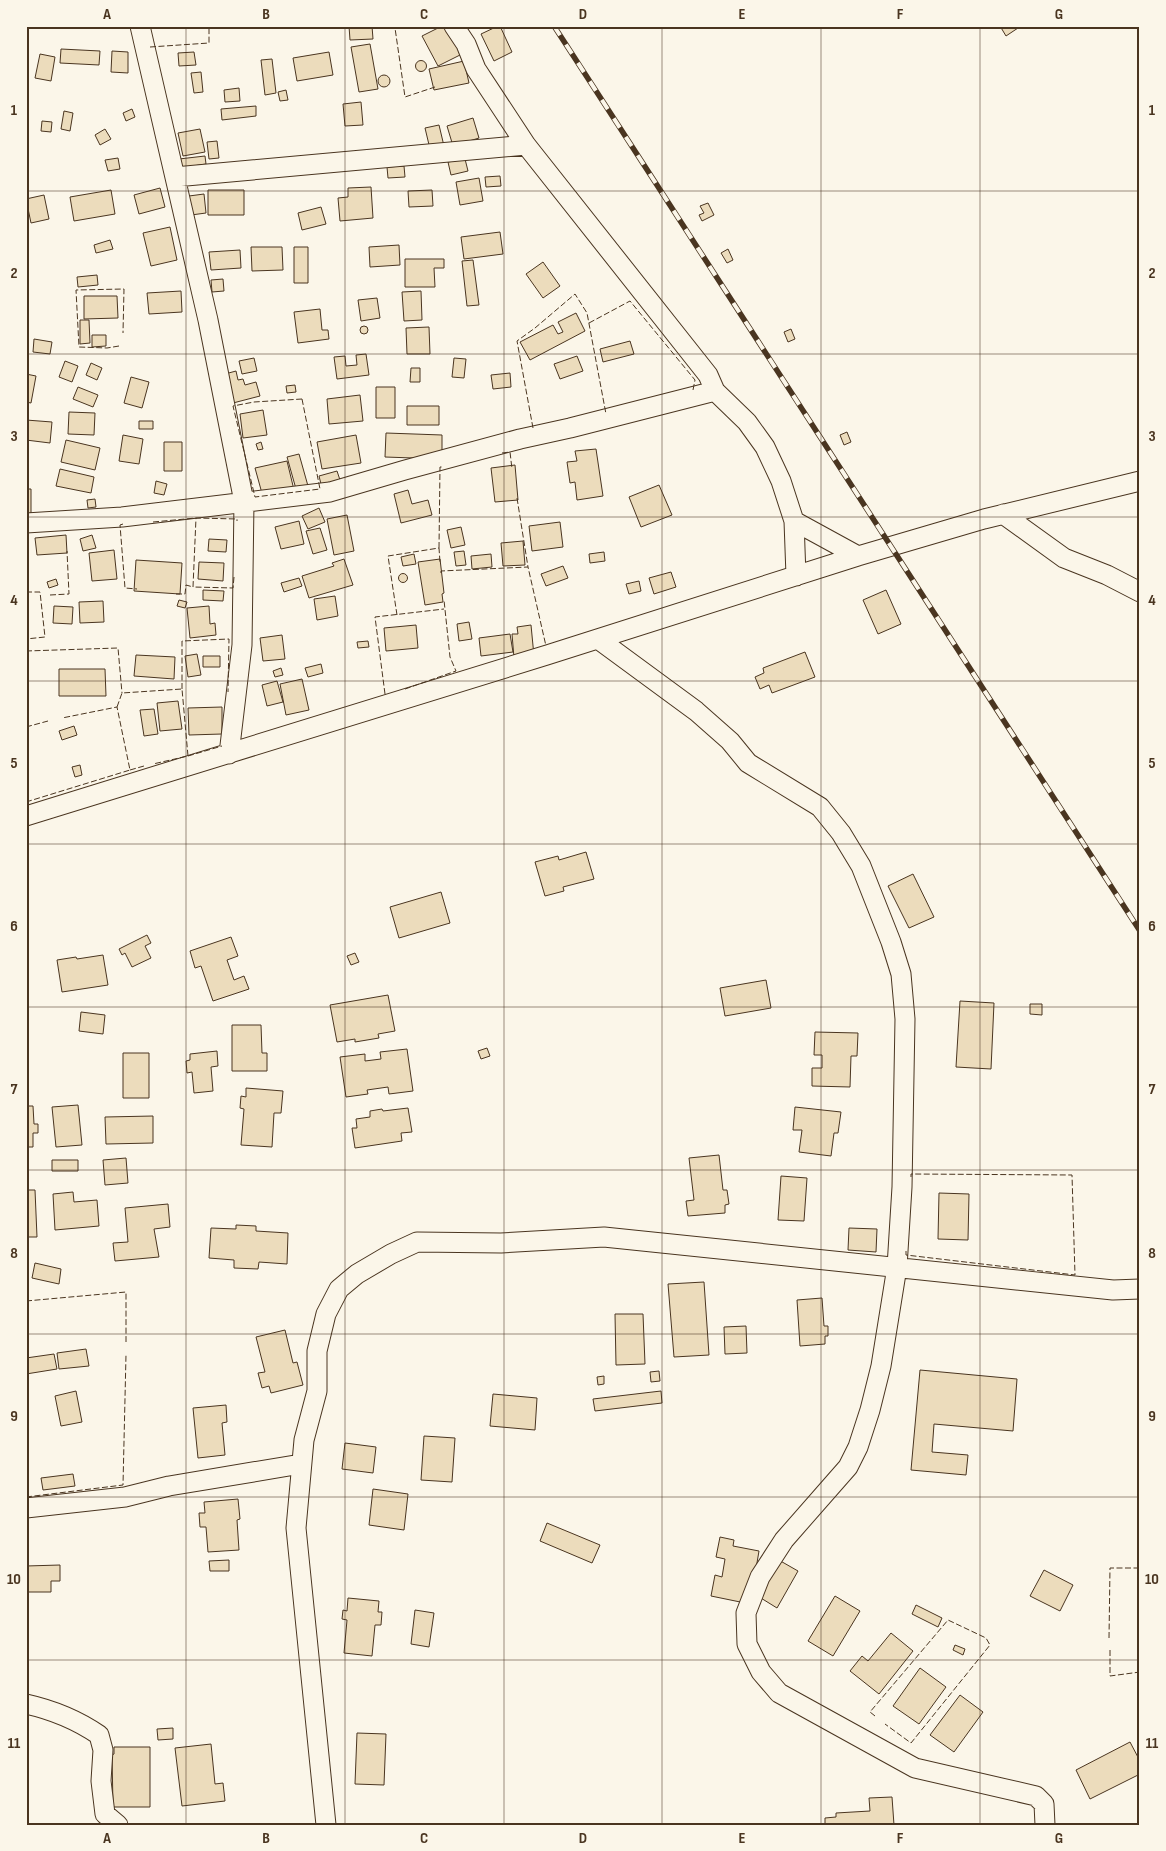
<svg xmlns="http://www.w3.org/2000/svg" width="1166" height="1851" font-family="'Sofia Sans Condensed',sans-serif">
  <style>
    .building { fill: #ecdcbc; stroke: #4a3520 }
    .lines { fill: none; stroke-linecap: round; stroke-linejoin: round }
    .minor-casing { stroke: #4a3520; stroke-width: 21 }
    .minor { stroke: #fbf6e9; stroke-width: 19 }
    .rail-casing { stroke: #4a3520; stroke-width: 5.5 }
    .rail { stroke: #fbf6e9; stroke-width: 4; stroke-dasharray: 11; stroke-linecap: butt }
    .fence { stroke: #4a3520; stroke-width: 1; stroke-dasharray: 6 2.5; stroke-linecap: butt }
    .grid { fill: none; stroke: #4a3520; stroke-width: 1; stroke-opacity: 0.55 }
    .neatline { fill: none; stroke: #4a3520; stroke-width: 2 }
    .grid-label { font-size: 16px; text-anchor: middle; font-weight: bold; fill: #4a3520 }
  </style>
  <rect width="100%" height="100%" fill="#fbf6e9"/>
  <path class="building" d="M 349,26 L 372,26 L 373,39 L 350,40 Z
    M 442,26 L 448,26 L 462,54 L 438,66 L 422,36 Z
    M 498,26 L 500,26 L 512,52 L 494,61 L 481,34 Z
    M 1000,26 L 1021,26 L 1006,36 Z
    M 370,44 L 378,89 L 359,92 L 351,47 Z
    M 61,49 L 100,51 L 99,65 L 60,63 Z
    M 112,51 L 128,52 L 128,73 L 111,72 Z
    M 194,52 L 196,65 L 179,66 L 178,53 Z
    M 329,52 L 333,75 L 297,81 L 293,58 Z
    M 40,54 L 55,57 L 51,81 L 35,78 Z
    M 272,59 L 276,93 L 265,95 L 261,60 Z
    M415.5 66a5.5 5.5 0 1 1 11 0a5.5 5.5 0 1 1-11 0Z
    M 464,61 L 469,83 L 434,90 L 429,69 Z
    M 201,72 L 203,92 L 194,93 L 191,73 Z
    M378 81a6 6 0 1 1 12 0a6 6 0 1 1-12 0Z
    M 239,88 L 240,101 L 225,102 L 224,90 Z
    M 286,90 L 288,100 L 280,101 L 278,92 Z
    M 361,102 L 363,125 L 345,126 L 343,104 Z
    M 256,106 L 256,116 L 222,120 L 221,109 Z
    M 132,109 L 135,117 L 126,121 L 123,113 Z
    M 64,111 L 73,113 L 70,131 L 61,129 Z
    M 473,118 L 479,138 L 453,146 L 447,126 Z
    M 42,121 L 52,122 L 51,132 L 41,131 Z
    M 439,125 L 444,146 L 430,149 L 425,128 Z
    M 105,129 L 111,139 L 100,145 L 95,135 Z
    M 200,129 L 205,152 L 183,156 L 178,133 Z
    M 217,141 L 219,158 L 209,159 L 207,142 Z
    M 205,156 L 206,164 L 180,168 L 179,159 Z
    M 118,158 L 120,169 L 108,171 L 105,160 Z
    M 465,159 L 468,171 L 451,175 L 448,162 Z
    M 404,166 L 405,177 L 388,178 L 387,167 Z
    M 500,176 L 501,186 L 486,187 L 485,177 Z
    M 479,178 L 483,201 L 460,205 L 456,182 Z
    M 371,187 L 373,218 L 340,221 L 338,198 L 348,197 L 348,188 Z
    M 160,188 L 165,207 L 139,214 L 134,195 Z
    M 111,190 L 115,214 L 74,221 L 70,197 Z
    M 208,190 L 244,190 L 244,215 L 208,215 Z
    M 432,190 L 433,206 L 409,207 L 408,191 Z
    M 204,194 L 206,213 L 191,215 L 189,196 Z
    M 44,195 L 49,219 L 31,223 L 26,199 Z
    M 708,203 L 714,215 L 702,221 L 699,215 L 704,213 L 700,206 Z
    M 321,207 L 326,224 L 302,230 L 298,213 Z
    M 170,227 L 177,260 L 151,266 L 143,233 Z
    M 500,232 L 503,254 L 464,259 L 461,237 Z
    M 110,240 L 113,249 L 96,253 L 94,245 Z
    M 399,245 L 400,265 L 370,267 L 369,247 Z
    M 251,247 L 282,247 L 283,270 L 252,271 Z
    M 294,247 L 308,247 L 308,283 L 294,283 Z
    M 728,249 L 733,260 L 727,263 L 721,253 Z
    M 240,250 L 241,268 L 211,270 L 209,252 Z
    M 405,259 L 444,259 L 444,268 L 434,268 L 435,287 L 405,287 Z
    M 473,260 L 479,305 L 467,306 L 462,261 Z
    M 543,262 L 560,286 L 543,298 L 526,274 Z
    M 97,275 L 98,285 L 78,287 L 77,277 Z
    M 223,279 L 224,291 L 212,292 L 211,280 Z
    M 181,291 L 182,312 L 149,314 L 147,293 Z
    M 421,291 L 422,320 L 404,321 L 402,292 Z
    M 84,296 L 117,296 L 118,318 L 84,319 Z
    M 377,298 L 380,318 L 361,321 L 358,300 Z
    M 320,309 L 322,330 L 328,330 L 329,339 L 298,343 L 294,312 Z
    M 576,313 L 585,331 L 530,360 L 520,342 L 553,325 L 558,334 L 563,332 L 558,322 Z
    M 80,320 L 89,320 L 90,343 L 80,344 Z
    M360 330a4 4 0 1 1 8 0a4 4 0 1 1-8 0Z
    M 429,327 L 430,354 L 407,354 L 406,328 Z
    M 791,329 L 795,339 L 788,342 L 784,332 Z
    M 92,335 L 106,335 L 106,346 L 92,347 Z
    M 34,339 L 52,342 L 50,354 L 33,352 Z
    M 630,341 L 634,354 L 603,362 L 600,349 Z
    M 366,354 L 369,375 L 337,379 L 334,357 L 345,356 L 346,366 L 357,365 L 356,355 Z
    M 577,356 L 583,371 L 560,379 L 554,364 Z
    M 254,358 L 257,371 L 242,374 L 239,361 Z
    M 454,358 L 466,359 L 464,378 L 452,377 Z
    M 65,361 L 78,366 L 72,382 L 59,377 Z
    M 91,363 L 102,368 L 97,380 L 86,375 Z
    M 411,368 L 420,368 L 420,382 L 410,382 Z
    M 236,371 L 238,380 L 243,379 L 245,385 L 256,382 L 260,396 L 233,403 L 225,374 Z
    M 510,373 L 511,387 L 493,389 L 491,375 Z
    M 26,374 L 36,376 L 31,403 L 26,402 Z
    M 131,377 L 149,382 L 142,408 L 124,403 Z
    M 295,385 L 296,392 L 287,393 L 286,386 Z
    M 78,387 L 98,395 L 93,407 L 73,399 Z
    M 376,387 L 395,387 L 395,418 L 376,418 Z
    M 360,395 L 363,421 L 329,424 L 327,399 Z
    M 407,406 L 439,406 L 439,425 L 407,425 Z
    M 263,410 L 267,435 L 243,438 L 240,414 Z
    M 69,412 L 95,413 L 94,435 L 68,434 Z
    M 26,420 L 52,422 L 50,443 L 26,440 Z
    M 139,421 L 153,421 L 153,429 L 139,429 Z
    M 847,432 L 851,442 L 844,445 L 840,435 Z
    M 386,433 L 442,435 L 442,459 L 385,457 Z
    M 123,435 L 143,439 L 139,464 L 119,461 Z
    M 356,435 L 361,463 L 322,469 L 317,442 Z
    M 66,440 L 100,448 L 95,470 L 61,462 Z
    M 164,442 L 182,442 L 182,471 L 164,471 Z
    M 261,442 L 263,449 L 258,450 L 256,444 Z
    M 596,449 L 603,496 L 577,500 L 575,482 L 570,483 L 567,462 L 577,461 L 575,451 Z
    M 299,454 L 308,486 L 296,489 L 287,457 Z
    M 287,461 L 294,490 L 263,497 L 255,468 Z
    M 515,465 L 518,500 L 495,502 L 491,468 Z
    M 60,469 L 94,477 L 91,493 L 56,486 Z
    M 337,471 L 341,483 L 322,488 L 319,476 Z
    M 156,481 L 167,484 L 164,495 L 154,493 Z
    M 659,485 L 672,515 L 641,527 L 629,497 Z
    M 26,489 L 31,489 L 31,518 L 26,518 Z
    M 408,490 L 412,504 L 428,500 L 432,515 L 401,523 L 394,494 Z
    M 95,499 L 96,507 L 88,508 L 87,500 Z
    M 319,508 L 325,522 L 308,529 L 302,516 Z
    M 347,515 L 354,551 L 334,555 L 327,519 Z
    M 299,521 L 304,544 L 281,549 L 275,527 Z
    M 560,522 L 563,547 L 532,551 L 529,526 Z
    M 461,527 L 465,545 L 451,548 L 447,530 Z
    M 320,528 L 327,550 L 313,554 L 306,531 Z
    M 66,535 L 67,553 L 37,555 L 35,538 Z
    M 92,535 L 96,548 L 83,551 L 80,539 Z
    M 209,539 L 227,540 L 226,552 L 208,551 Z
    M 523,541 L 525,565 L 503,566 L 501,543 Z
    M 114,550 L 117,579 L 92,581 L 89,553 Z
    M 464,551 L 466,565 L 456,566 L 454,552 Z
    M 604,552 L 605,561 L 590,563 L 589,554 Z
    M 414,554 L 416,564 L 403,566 L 401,557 Z
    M 491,554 L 492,567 L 472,569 L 471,556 Z
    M 344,559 L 353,585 L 309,598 L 302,576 L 334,566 L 332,563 Z
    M 440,559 L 444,593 L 442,594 L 443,602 L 425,605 L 418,562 Z
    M 136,560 L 182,563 L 180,594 L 134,591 Z
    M 199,562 L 224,563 L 223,581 L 198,579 Z
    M 563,566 L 568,578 L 546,586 L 541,574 Z
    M 671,572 L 676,587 L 654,594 L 649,578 Z
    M398.5 578a4.5 4.5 0 1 1 9 0a4.5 4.5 0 1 1-9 0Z
    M 299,578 L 302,586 L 284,592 L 281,583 Z
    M 56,579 L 58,585 L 49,588 L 47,582 Z
    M 639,581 L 641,591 L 629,594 L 626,584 Z
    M 203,590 L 224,591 L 223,601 L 203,600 Z
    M 886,590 L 901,624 L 878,634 L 863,600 Z
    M 335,596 L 338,616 L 317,620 L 314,599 Z
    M 179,600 L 187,602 L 185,608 L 177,606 Z
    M 103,601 L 104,622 L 80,623 L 79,602 Z
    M 54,606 L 73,607 L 72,624 L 53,623 Z
    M 209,606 L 210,624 L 215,623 L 216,635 L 190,638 L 187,608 Z
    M 469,622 L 472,639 L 459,641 L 457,624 Z
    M 416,625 L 418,648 L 386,651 L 384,628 Z
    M 531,625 L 534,656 L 514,658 L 512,634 L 518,634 L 517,627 Z
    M 510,634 L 513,652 L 481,656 L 479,638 Z
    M 282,635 L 285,659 L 263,661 L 260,638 Z
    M 368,641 L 369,647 L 358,648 L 357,642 Z
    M 805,652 L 815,677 L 772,693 L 769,685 L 760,689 L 755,677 L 764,673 L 763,668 Z
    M 197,654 L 201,675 L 188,677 L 185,656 Z
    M 136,655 L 175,657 L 174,679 L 134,676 Z
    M 203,656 L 220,656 L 220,667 L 203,667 Z
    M 321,664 L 323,673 L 308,677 L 305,668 Z
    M 281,668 L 283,675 L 275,677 L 273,671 Z
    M 59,669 L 105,669 L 106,696 L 59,696 Z
    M 302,679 L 309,710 L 286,715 L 280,684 Z
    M 277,681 L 283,702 L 267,706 L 262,685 Z
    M 178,701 L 182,729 L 160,731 L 157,703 Z
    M 222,707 L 222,734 L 189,735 L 188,708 Z
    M 154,709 L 158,734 L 144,736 L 140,710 Z
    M 74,726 L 77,735 L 62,740 L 59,731 Z
    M 80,765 L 82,775 L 75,777 L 72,767 Z
    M 586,852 L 594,879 L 563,887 L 564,891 L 545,896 L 535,862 L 558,856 L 559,860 Z
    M 913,874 L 934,917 L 909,928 L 888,886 Z
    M 441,892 L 450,923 L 399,938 L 390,907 Z
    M 147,935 L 151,943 L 145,946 L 151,958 L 132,967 L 125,953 L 122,955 L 119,949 Z
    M 231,937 L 238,956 L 227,960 L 234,980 L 244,976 L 249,989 L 213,1001 L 201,966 L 195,968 L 190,951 Z
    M 355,953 L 359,962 L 351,965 L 347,956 Z
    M 103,955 L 108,985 L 62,992 L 57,960 L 76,957 L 77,959 Z
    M 766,980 L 771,1008 L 725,1016 L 720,988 Z
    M 388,995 L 395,1031 L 378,1034 L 379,1038 L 355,1042 L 355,1039 L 337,1042 L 330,1005 Z
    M 960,1001 L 994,1003 L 991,1069 L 956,1067 Z
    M 1030,1004 L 1042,1004 L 1042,1015 L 1030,1014 Z
    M 81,1012 L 105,1015 L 103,1034 L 79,1031 Z
    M 232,1025 L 261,1025 L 262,1053 L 267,1053 L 267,1071 L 232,1071 Z
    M 815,1032 L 858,1033 L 857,1056 L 851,1056 L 850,1087 L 812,1086 L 812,1068 L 822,1068 L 822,1055 L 814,1055 Z
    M 487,1048 L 490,1056 L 481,1059 L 478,1051 Z
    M 407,1049 L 413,1091 L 389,1094 L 388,1087 L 367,1090 L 368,1094 L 346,1097 L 340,1057 L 365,1054 L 365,1061 L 381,1059 L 380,1052 Z
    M 217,1051 L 218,1066 L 211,1067 L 213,1091 L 194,1093 L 192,1072 L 187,1073 L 186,1061 L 190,1060 L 190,1054 Z
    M 123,1053 L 149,1053 L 149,1098 L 123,1098 Z
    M 246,1088 L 283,1091 L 281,1113 L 274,1113 L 272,1147 L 241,1145 L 244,1109 L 240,1108 L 241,1096 L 246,1097 Z
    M 78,1105 L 82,1145 L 56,1147 L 52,1107 Z
    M 26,1106 L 33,1106 L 34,1124 L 38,1124 L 38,1133 L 33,1133 L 33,1147 L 26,1147 Z
    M 795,1107 L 841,1112 L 838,1133 L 834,1133 L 831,1156 L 799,1152 L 802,1130 L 793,1130 Z
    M 408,1108 L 412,1132 L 401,1133 L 402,1141 L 355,1148 L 352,1128 L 357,1128 L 356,1119 L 370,1117 L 370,1111 L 382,1109 L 383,1111 Z
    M 153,1116 L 153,1143 L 106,1144 L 105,1117 Z
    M 719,1155 L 723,1190 L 727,1190 L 729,1204 L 725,1205 L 725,1213 L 688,1216 L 686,1201 L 694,1200 L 689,1158 Z
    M 126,1158 L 128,1183 L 105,1185 L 103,1160 Z
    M 52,1160 L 78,1160 L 78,1171 L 52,1171 Z
    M 781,1176 L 807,1178 L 804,1221 L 778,1220 Z
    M 26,1190 L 35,1190 L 37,1237 L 26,1237 Z
    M 73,1192 L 74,1202 L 97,1200 L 99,1226 L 55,1230 L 53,1194 Z
    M 939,1193 L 969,1194 L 968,1240 L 938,1239 Z
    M 168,1204 L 170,1227 L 154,1229 L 159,1257 L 115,1261 L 113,1243 L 128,1242 L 125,1208 Z
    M 236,1225 L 256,1226 L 256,1231 L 288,1233 L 287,1264 L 259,1262 L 258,1269 L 234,1268 L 234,1260 L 209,1258 L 211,1228 L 236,1229 Z
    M 849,1228 L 877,1229 L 876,1252 L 848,1250 Z
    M 35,1263 L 61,1269 L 59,1284 L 32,1278 Z
    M 704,1282 L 709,1355 L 674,1357 L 668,1284 Z
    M 822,1298 L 824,1326 L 828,1326 L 828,1336 L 825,1336 L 825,1344 L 800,1346 L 797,1300 Z
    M 615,1314 L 643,1314 L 645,1364 L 616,1365 Z
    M 746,1326 L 747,1353 L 725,1354 L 724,1327 Z
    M 285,1330 L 293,1363 L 297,1362 L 303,1385 L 271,1393 L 269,1386 L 262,1388 L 258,1373 L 265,1372 L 256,1337 Z
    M 86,1349 L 89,1366 L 59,1369 L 57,1353 Z
    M 54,1354 L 57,1369 L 26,1374 L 26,1358 Z
    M 920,1370 L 1017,1379 L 1013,1431 L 934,1424 L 932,1452 L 968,1455 L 966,1475 L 911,1470 Z
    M 659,1371 L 660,1381 L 651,1382 L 650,1372 Z
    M 604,1376 L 604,1384 L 598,1385 L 597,1377 Z
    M 76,1391 L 82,1422 L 61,1426 L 55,1396 Z
    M 661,1391 L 662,1403 L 595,1411 L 593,1399 Z
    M 493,1394 L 537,1398 L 535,1430 L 490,1426 Z
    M 226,1405 L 227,1422 L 222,1423 L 225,1455 L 198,1458 L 193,1408 Z
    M 424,1436 L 455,1438 L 452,1482 L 421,1480 Z
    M 345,1443 L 376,1447 L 373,1473 L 342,1469 Z
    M 73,1474 L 75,1486 L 43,1490 L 41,1478 Z
    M 373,1489 L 408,1494 L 404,1530 L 369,1525 Z
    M 238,1499 L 240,1519 L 237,1520 L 239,1550 L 208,1552 L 206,1527 L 200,1527 L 199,1513 L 205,1513 L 204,1502 Z
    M 547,1523 L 600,1545 L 592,1563 L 540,1541 Z
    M 720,1537 L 734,1540 L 733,1546 L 759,1551 L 750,1604 L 711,1596 L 715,1575 L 722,1577 L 725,1559 L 716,1557 Z
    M 777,1559 L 798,1571 L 777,1608 L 756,1595 Z
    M 229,1560 L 229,1571 L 210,1571 L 209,1561 Z
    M 60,1565 L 60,1581 L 51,1581 L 51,1592 L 26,1592 L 26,1566 Z
    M 1044,1570 L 1073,1585 L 1060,1611 L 1030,1596 Z
    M 835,1596 L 860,1611 L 833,1656 L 808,1641 Z
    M 348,1598 L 379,1601 L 378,1612 L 382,1612 L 381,1625 L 375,1625 L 372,1656 L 344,1653 L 347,1620 L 342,1619 L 343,1610 L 347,1611 Z
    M 916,1605 L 942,1618 L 938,1627 L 912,1614 Z
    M 415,1610 L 434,1613 L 429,1647 L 411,1644 Z
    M 891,1633 L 913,1651 L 879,1694 L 850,1671 L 862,1656 L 868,1661 Z
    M 955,1645 L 965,1649 L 963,1655 L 953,1650 Z
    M 920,1668 L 946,1687 L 919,1724 L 893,1706 Z
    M 960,1695 L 983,1712 L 954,1752 L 930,1735 Z
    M 173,1728 L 173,1739 L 158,1740 L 157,1729 Z
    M 357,1733 L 386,1734 L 384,1785 L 355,1784 Z
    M 1130,1742 L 1140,1761 L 1140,1774 L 1090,1799 L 1076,1770 Z
    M 211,1744 L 215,1784 L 223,1783 L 225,1801 L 182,1806 L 175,1748 Z
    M 114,1747 L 150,1747 L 150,1807 L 113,1807 L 112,1755 L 114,1754 Z
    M 892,1797 L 894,1825 L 825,1825 L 825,1818 L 836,1817 L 836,1813 L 870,1811 L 869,1798 Z"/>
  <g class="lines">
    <g class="minor-casing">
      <path id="minor" d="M 140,26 L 208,320 L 244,502 L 242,645 L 229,754
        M 454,26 L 466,44 L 476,69 L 526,145 L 708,375 L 715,391 L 747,422 L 765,447 L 781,481 L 794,521 L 796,576
        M 175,177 L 526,145
        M 1003,514 L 1064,558 L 1107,575 L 1140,592
        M 794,521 L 858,556
        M 26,523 L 122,517 L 330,492 L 405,470 L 520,439 L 570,428 L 715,391
        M 598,639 L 696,711 L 730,741 L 748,763 L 820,807 L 841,833 L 861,866 L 891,942 L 901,974 L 905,1019 L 902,1187 L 897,1267 L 881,1366 L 870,1410 L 858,1447 L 848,1467 L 784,1540 L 760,1577 L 746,1613 L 747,1644 L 761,1672 L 779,1693 L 915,1768 L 1036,1796 L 1044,1804 L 1045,1825
        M 26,816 L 547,655 L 858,556 L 984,519 L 1140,481
        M 26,1508 L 125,1497 L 169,1486 L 301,1464
        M 26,1704 C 53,1710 77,1720 99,1735 L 103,1750 L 101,1781 L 105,1814 L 118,1825
        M 326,1825 L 296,1528 L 304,1440 L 317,1391 L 317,1351 L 326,1314 L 339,1289 L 357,1274 L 391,1254 L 417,1242 L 501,1243 L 604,1237 L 1113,1290 L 1140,1289"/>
    </g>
    <use href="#minor" class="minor"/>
    <g class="rail-casing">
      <path id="rail" d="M 554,26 L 1140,931"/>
    </g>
    <use href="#rail" class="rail"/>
    <path class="fence" d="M 401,26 L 395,28 L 405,97 L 435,87
      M 150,47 L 209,43 L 209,26
      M 589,323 L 630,301 L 695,380 L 693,390
      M 119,346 L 107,348 L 79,347 L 76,290 L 124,289 L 123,333
      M 302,399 L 320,489 L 255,497 L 233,406 L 254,402 Z
      M 533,428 L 517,341 L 535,328 L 575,294 L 587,313 L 606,414
      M 502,453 L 510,452 L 512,469
      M 517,498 L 528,567
      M 153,522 L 196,518
      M 123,524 L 120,525 L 125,588 L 137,589
      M 439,548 L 440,467 L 442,467
      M 441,573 L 441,571 L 528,567 L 546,646
      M 234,577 L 233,588 L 193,587 L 196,518 L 237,519 L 237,521
      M 26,592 L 40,592 L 45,637 L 26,639
      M 176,594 L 185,594 L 186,585 L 193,587
      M 50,595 L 69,594 L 67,551
      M 397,615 L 388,556 L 439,548 L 440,562
      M 26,651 L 118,648 L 122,693
      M 182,689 L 182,641 L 229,639 L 228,692
      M 405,689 L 456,671 L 450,657 L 444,600
      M 385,694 L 375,617 L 444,609
      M 117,707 L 122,693 L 182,689 L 188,756 L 153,764
      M 26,727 L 48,721
      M 188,756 L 222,746
      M 130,770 L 144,766
      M 26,802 L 130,770 L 117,707 L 62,718
      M 906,1251 L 906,1255 L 1075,1275 L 1072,1175 L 911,1174 L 911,1177
      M 26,1301 L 126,1292 L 126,1342
      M 26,1497 L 123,1485 L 126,1355
      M 1109,1638 L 1110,1568 L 1140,1568
      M 1110,1650 L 1110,1676 L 1140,1672
      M 875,1716 L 870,1712 L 948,1620 L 986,1638 L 990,1645 L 911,1743 L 885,1724"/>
  </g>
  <path class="grid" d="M 186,26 L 186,1825M 345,26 L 345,1825M 504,26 L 504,1825M 662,26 L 662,1825M 821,26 L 821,1825M 980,26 L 980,1825M 26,191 L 1140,191M 26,354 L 1140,354M 26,517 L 1140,517M 26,681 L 1140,681M 26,844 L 1140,844M 26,1007 L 1140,1007M 26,1170 L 1140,1170M 26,1334 L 1140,1334M 26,1497 L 1140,1497M 26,1660 L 1140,1660"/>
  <rect width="1166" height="1851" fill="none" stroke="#fbf6e9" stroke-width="55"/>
  <rect x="28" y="28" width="1110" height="1796" class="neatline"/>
  <g class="grid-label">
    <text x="107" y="19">A</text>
    <text x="266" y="19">B</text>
    <text x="424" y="19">C</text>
    <text x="583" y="19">D</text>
    <text x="742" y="19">E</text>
    <text x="900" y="19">F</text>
    <text x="1059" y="19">G</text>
    <text x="14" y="115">1</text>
    <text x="1152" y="115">1</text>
    <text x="14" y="278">2</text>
    <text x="1152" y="278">2</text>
    <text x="14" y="441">3</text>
    <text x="1152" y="441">3</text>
    <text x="14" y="605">4</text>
    <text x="1152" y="605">4</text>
    <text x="14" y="768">5</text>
    <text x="1152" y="768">5</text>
    <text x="14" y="931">6</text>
    <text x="1152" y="931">6</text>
    <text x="14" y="1094">7</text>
    <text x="1152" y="1094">7</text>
    <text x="14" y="1258">8</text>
    <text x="1152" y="1258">8</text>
    <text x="14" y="1421">9</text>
    <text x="1152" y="1421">9</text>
    <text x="14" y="1584">10</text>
    <text x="1152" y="1584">10</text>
    <text x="14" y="1748">11</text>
    <text x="1152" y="1748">11</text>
    <text x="107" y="1843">A</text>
    <text x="266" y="1843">B</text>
    <text x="424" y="1843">C</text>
    <text x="583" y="1843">D</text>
    <text x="742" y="1843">E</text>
    <text x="900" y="1843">F</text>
    <text x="1059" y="1843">G</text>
  </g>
</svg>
